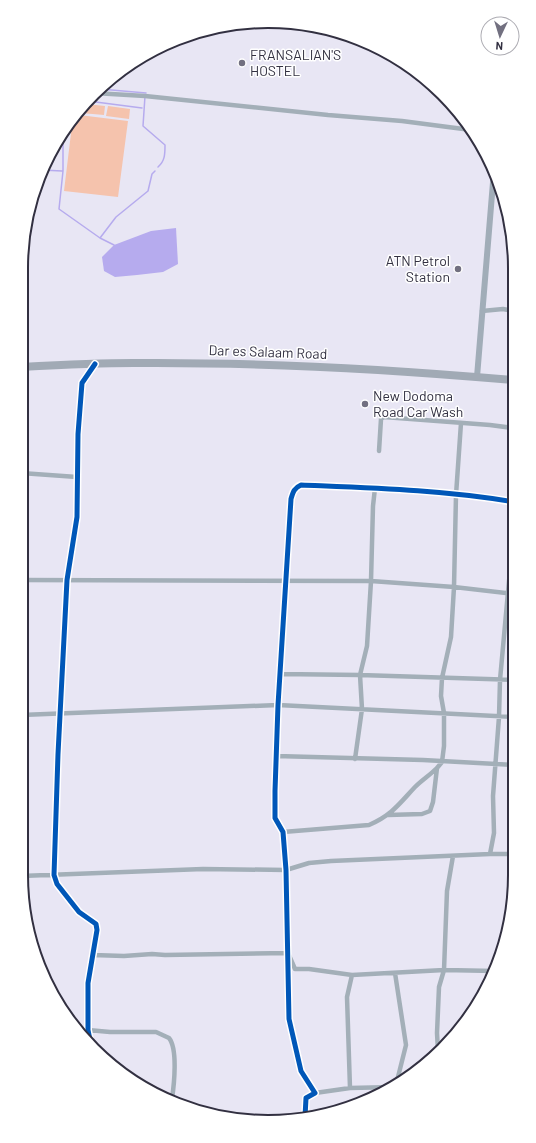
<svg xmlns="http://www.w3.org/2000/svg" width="536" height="1143" font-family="Barlow,sans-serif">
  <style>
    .green { fill: #f5c3ad }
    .water { fill: #b6abee }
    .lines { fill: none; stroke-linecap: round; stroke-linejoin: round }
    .stream { stroke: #b6abee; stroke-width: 1.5 }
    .street { stroke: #a3afb8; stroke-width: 4.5 }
    .secondary { stroke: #a1adb8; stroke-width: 6 }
    .highway { stroke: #a1aab5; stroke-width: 8 }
    .cycleway-casing { stroke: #fff; stroke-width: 8 }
    .cycleway { stroke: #0057b8; stroke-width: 5 }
    .poi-dot { fill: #727080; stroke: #fff; stroke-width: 1.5 }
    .labels { text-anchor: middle; stroke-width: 3; stroke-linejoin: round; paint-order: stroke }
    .poi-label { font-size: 14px; fill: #323041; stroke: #fff; text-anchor: start }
    .street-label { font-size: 14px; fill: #323041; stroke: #fff }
    .rim { fill: none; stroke: #323041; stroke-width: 2 }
  </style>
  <rect width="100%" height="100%" fill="#e8e6f4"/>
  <path class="green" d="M 86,104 L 105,106 L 104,115 L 81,113 Z
    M 108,106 L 130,109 L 129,119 L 106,116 Z
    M 79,115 L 128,121 L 118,197 L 64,191 L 72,125 Z"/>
  <path class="water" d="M 176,228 L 178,264 L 163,272 L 137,275 L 115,277 L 104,271 L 102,257 L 114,245 L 151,231 Z"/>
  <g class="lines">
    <path class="stream" d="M 100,89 L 146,93
      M 145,96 L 143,126 L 165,145 C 165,154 165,161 158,167
      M 88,101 L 142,108
      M 63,139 L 63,171 L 59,209 L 100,238
      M 42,170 L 62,171
      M 114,245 L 100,238 L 116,217 L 148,191 L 152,174 L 155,171"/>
    <path class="street" d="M 94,93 L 145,96 L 328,115 L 402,121 L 471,130
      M 45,172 L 46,164
      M 482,311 L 503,309 L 513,311
      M 379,451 L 381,419 L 384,417 L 490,425 L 513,428
      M 21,473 L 77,477
      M 21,580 L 371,581 L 454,587 L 514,594
      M 280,674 L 360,675 L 514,680
      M 21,715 L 278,705 L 514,717
      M 276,756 L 423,760 L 515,765
      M 355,759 L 362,709 L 360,675 L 367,646 L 371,581 L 373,506 L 375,488
      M 388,815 L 422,814 L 430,811 L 433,802 L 437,768 L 442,762 L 444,746 L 444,713 L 441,696 L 442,678 L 451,637 L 454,587 L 456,495 L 461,423
      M 283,832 L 369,825 C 392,815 399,804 415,787 C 422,780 430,775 437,768
      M 490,854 L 494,833 L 493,796 L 499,717 L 500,680 L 514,526
      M 21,876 L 203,869 L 286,870 L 309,863 L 331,861 L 490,854 L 515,854
      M 93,955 L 124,956 L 152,954 L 165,955 L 288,953 L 295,969 L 309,969 L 352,975 L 444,970 L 495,971
      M 395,973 L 406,1045 L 396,1085
      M 88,1030 L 110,1032 L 156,1032 L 169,1038 C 178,1049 174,1085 172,1099
      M 91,1045 L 88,1030 L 88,983 L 97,930 L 96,924 L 79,912 L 57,884 L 54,875 L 58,754 L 67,580 L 77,517 L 78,434 L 82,383 L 95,364
      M 438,1051 L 437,1033 L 439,987 L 444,970 L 447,891 L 453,856
      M 350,1088 L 347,997 L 352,975
      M 315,1093 L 350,1088 L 394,1087
      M 305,1117 L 306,1098 L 315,1093 L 301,1071 L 289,1019 L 286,870 L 283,832 L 275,818 L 275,791 L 278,705 L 291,499 C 293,492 294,488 301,485 C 372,488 444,490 514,502"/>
    <path class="secondary" d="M 477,377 L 494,170"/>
    <path class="highway" d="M 21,367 C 58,365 96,363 133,363 C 260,362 387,369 513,380"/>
    <g class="cycleway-casing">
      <path id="cycleway" d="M 91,1045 L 88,1030 L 88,983 L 97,930 L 96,924 L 79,912 L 57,884 L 54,875 L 58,754 L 67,580 L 77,517 L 78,434 L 82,383 L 95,364
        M 305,1117 L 306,1098 L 315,1093 L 301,1071 L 289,1019 L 286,870 L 283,832 L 275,818 L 275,791 L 278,705 L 291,499 C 293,492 294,488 301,485 C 372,488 444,490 514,502"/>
    </g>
    <use href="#cycleway" class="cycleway"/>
  </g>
  <g class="poi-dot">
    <circle cx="242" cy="63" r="4"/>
    <circle cx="458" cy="269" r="4"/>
    <circle cx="365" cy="404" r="4"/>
  </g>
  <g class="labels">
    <g class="poi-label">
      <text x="250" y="60">FRANSALIAN'S<tspan x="250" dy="16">HOSTEL</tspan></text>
      <text x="450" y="266" text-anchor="end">ATN Petrol<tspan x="450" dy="16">Station</tspan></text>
      <text x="373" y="401">New Dodoma<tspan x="373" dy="16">Road Car Wash</tspan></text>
    </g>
    <g class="street-label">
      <text transform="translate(268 352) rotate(2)" y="5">Dar es Salaam Road</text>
    </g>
  </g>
  <path d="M0 0H536V1143H0ZM268 28H268A240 240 0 0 1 508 268V875A240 240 0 0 1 268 1115H268A240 240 0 0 1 28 875V268A240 240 0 0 1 268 28Z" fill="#fff" fill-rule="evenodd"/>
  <path class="rim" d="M268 28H268A240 240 0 0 1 508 268V875A240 240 0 0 1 268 1115H268A240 240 0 0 1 28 875V268A240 240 0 0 1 268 28Z"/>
  <g transform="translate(500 36) rotate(184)"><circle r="19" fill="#ffffff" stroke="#adacb3"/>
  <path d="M0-3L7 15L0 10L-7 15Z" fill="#727080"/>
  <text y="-6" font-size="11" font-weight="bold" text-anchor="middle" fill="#323041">N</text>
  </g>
</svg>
